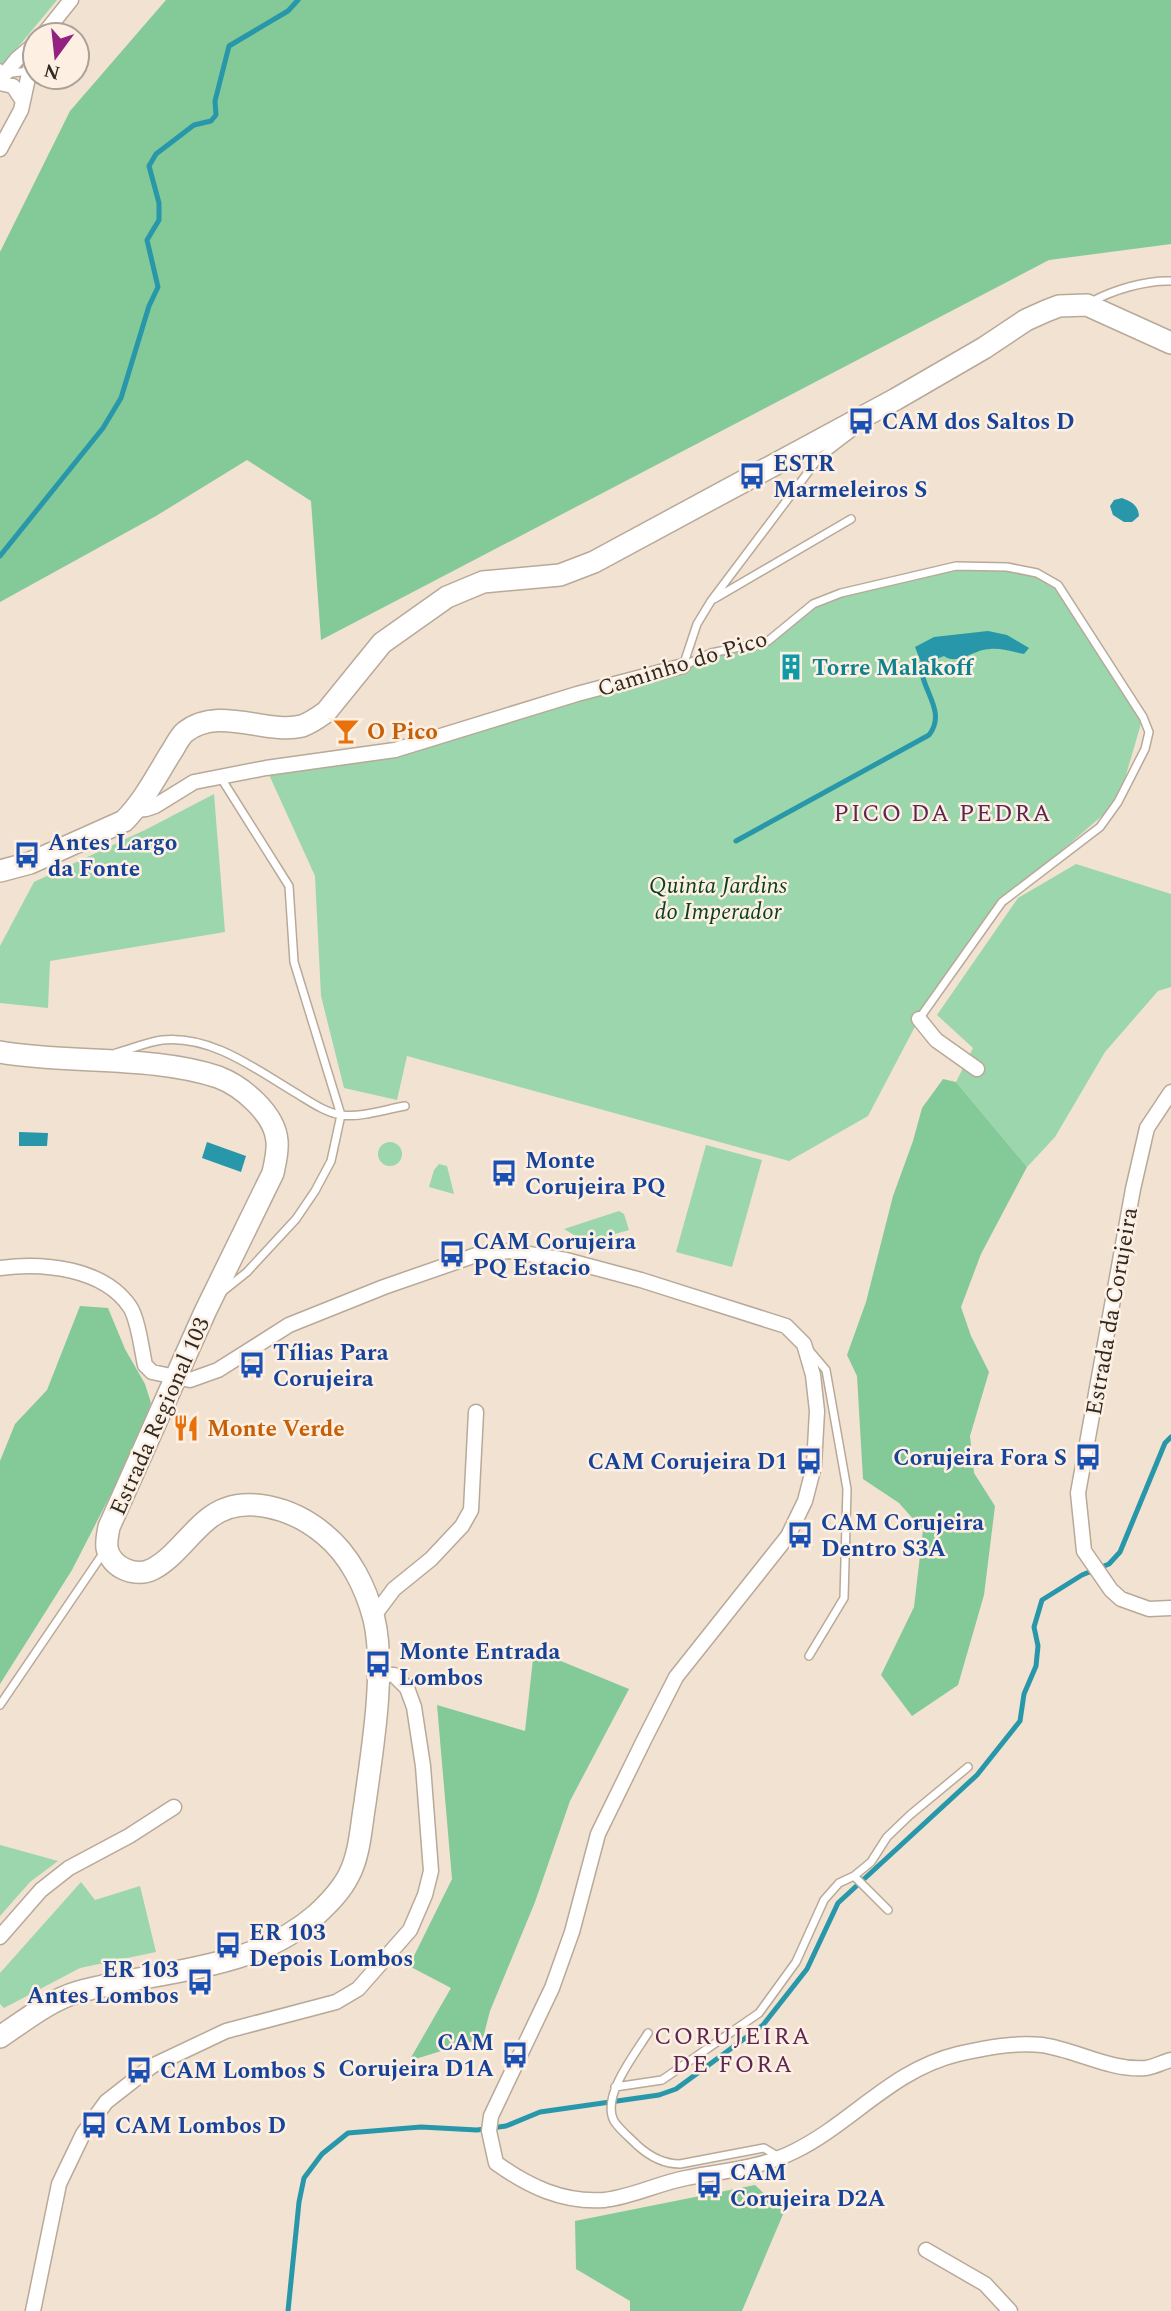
<svg xmlns="http://www.w3.org/2000/svg" width="1171" height="2311" font-family="Spectral,serif">
  <style>
    .green { fill: #9bd6ac }
    .forest { fill: #84c998 }
    .water { fill: #2897aa }
    .lines { fill: none; stroke-linecap: round; stroke-linejoin: round }
    .stream { stroke: #2897aa; stroke-width: 5 }
    .service-casing { stroke: #b8a999; stroke-width: 10 }
    .minor-casing { stroke: #b8a999; stroke-width: 17 }
    .secondary-casing { stroke: #b8a999; stroke-width: 24 }
    .service { stroke: #fff; stroke-width: 7 }
    .minor { stroke: #fff; stroke-width: 14 }
    .secondary { stroke: #fff; stroke-width: 21 }
    .labels { text-anchor: middle; stroke-width: 5; stroke-linejoin: round; paint-order: stroke }
    .transit-label { font-size: 23px; font-weight: bold; fill: #164399; stroke: #fdf0e3; text-anchor: start }
    .street-label { font-size: 23px; fill: #302a24; stroke: #fdf0e3 }
    .culture-label { font-size: 23px; font-weight: bold; fill: #0d838f; stroke: #fdf0e3; text-anchor: start }
    .food-label { font-size: 23px; font-weight: bold; fill: #c56008; stroke: #fdf0e3; text-anchor: start }
    .park-label { font-size: 23px; font-style: italic; fill: #0a4021; stroke: #fdf0e3 }
    .neighbourhood-label { font-size: 24px; letter-spacing: 2px; fill: #5d2652; stroke: #fdf0e3 }
  </style>
  <rect width="100%" height="100%" fill="#f2e2d2"/>
  <path class="green" d="M 0,0 L 57,0 L 0,69 Z
    M 956,566 L 1037,573 L 1058,585 L 1143,717 L 1118,802 L 1002,902 L 919,1019 L 868,1116 L 789,1161 L 407,1056 L 397,1100 L 344,1088 L 321,996 L 315,876 L 266,768 L 395,750 L 683,666 L 768,641 L 813,604 L 841,593 Z
    M 214,794 L 225,932 L 50,961 L 48,1008 L 0,1003 L 0,946 L 34,882 L 147,829 Z
    M 1076,864 L 1171,894 L 1171,987 L 1158,991 L 1105,1052 L 1055,1137 L 1027,1167 L 956,1082 L 973,1048 L 937,1015 L 1018,898 Z
    M378 1154a12 12 0 1 1 24 0a12 12 0 1 1-24 0Z
    M 706,1145 L 762,1160 L 732,1267 L 676,1252 Z
    M 439,1164 L 447,1166 L 454,1194 L 429,1187 L 434,1170 Z
    M 619,1211 L 624,1214 L 629,1230 L 586,1242 L 564,1229 Z
    M 0,1845 L 58,1861 L 30,1882 L 0,1916 Z
    M 81,1882 L 95,1900 L 140,1886 L 156,1952 L 80,1968 L 4,2008 L 0,2004 L 0,1973 Z"/>
  <path class="forest" d="M 166,0 L 1171,0 L 1171,244 L 1049,260 L 321,640 L 311,501 L 247,460 L 156,516 L 0,602 L 0,252 L 70,111 Z
    M 943,1079 L 956,1082 L 1027,1167 L 981,1254 L 961,1307 L 971,1336 L 989,1372 L 970,1436 L 974,1473 L 995,1506 L 984,1595 L 958,1685 L 912,1716 L 881,1675 L 914,1607 L 923,1530 L 899,1503 L 863,1479 L 857,1376 L 847,1355 L 866,1302 L 893,1196 L 913,1141 L 922,1108 Z
    M 80,1306 L 108,1308 L 125,1349 L 145,1384 L 151,1403 L 132,1453 L 72,1570 L 0,1684 L 0,1461 L 15,1424 L 47,1390 Z
    M 534,1650 L 629,1689 L 570,1801 L 535,1902 L 490,2011 L 483,2038 L 409,2061 L 451,1988 L 409,1966 L 452,1879 L 437,1705 L 525,1731 Z
    M 755,2185 L 784,2212 L 742,2311 L 630,2311 L 630,2301 L 576,2269 L 575,2221 Z"/>
  <path class="water" d="M 1122,498 C 1132,502 1138,505 1139,516 L 1132,522 L 1124,522 L 1113,515 L 1110,506 L 1114,500 Z
    M 988,631 L 1007,635 L 1029,648 L 1024,654 C 1013,652 1001,648 990,649 C 974,649 958,666 944,656 L 922,665 L 915,647 L 934,637 Z
    M 19,1132 L 48,1133 L 47,1146 L 19,1146 Z
    M 207,1142 L 246,1156 L 241,1172 L 202,1158 Z"/>
  <g class="lines">
    <path class="stream" d="M 0,556 L 103,428 L 121,398 L 149,306 L 158,287 L 147,240 L 159,220 L 159,203 L 149,166 L 156,154 L 194,125 L 211,121 L 216,115 L 215,101 L 229,46 L 288,11 L 298,0
      M 736,841 L 929,735 C 948,711 919,688 922,665
      M 288,2311 L 299,2202 L 304,2178 L 322,2154 L 348,2133 L 421,2127 L 477,2130 L 506,2126 L 540,2112 L 659,2095 L 676,2089 L 763,2025 L 807,1969 L 838,1903 L 977,1775 L 1020,1721 L 1024,1694 L 1036,1666 L 1038,1646 L 1034,1627 L 1042,1600 L 1082,1575 L 1109,1564 L 1120,1552 L 1165,1443 L 1171,1437"/>
    <g class="service-casing">
      <path id="service" d="M 0,68 L 4,74 L 29,71
        M 1091,302 C 1113,290 1146,280 1171,281
        M 714,599 L 851,519
        M 683,666 L 711,653 L 768,641 L 813,604 L 841,593 L 956,566 L 1007,567 L 1037,573 L 1058,585 L 1143,717 L 1149,732 L 1145,749 L 1118,802 L 1100,827 L 1002,902 L 919,1019
        M 683,666 L 697,624 L 711,601 L 818,459 L 852,433
        M 221,778 L 289,886 L 294,962 L 341,1115 L 331,1161 L 315,1191 L 296,1219 L 247,1272 L 222,1292
        M 116,1053 C 131,1049 147,1042 162,1040 C 211,1035 254,1068 294,1092 C 308,1100 325,1113 342,1115 C 359,1118 387,1109 405,1106
        M 809,1350 L 826,1370 L 847,1489 L 844,1598 L 809,1656
        M 0,1705 L 104,1552
        M 854,1876 L 888,1910
        M 648,2033 C 635,2054 601,2096 614,2121 C 620,2130 629,2137 637,2145 C 649,2156 663,2164 680,2164 L 764,2148 L 779,2157
        M 615,2087 L 662,2080 L 759,2013 L 796,1962 L 824,1900 L 839,1883 L 854,1876 L 871,1862 L 887,1837 L 910,1815 L 968,1767"/>
    </g>
    <g class="minor-casing">
      <path id="minor" d="M 43,35 L 71,0
        M 0,80 L 17,59 L 35,44
        M 0,83 L 13,86 L 23,101
        M 0,149 L 21,110 L 35,46
        M 135,810 L 146,809 L 155,806 L 194,782 L 266,768 L 395,750 L 577,694 L 683,666
        M 919,1019 L 936,1040 L 977,1069
        M 1171,1092 L 1147,1128 L 1133,1189 L 1078,1493 L 1084,1551 L 1111,1590 L 1121,1599 L 1149,1609 L 1171,1608
        M 0,1268 C 43,1262 104,1268 130,1307 C 138,1319 142,1351 145,1365 L 152,1372 L 190,1380 L 218,1370 L 289,1325 L 384,1287 L 476,1255 L 510,1251 L 566,1260 L 641,1280 L 786,1326 L 804,1344 L 813,1375 L 817,1411 L 814,1466 L 805,1501 L 788,1536 L 676,1677 L 645,1738 L 598,1834 L 572,1932 L 552,1988 L 491,2116 L 489,2131 L 496,2163 C 528,2186 563,2203 604,2200 C 632,2197 659,2183 686,2178 C 722,2171 762,2168 795,2151 C 853,2122 892,2070 958,2054 C 985,2048 1014,2042 1042,2045 C 1077,2050 1110,2071 1146,2068 C 1154,2067 1163,2062 1171,2060
        M 373,1617 L 394,1589 L 431,1559 L 462,1526 L 471,1510 L 476,1412
        M 0,1937 L 41,1890 L 69,1868 L 129,1836 L 174,1807
        M 926,2250 L 985,2284 L 1010,2311
        M 33,2311 L 59,2184 L 83,2134 L 106,2102 L 152,2066 L 226,2031 L 336,2002 L 358,1989 L 410,1930 L 425,1895 L 431,1871 L 423,1766 L 414,1707 L 407,1688 L 394,1675 L 378,1674"/>
    </g>
    <g class="secondary-casing">
      <path id="secondary" d="M 0,871 L 30,863 L 124,821 C 143,802 156,777 170,754 C 175,747 179,737 185,732 C 219,705 266,735 302,726 C 311,723 319,717 326,712 L 382,643 L 447,597 L 483,582 L 560,575 L 594,562 L 896,399 L 984,348 L 1026,320 L 1046,311 L 1059,306 L 1087,305 L 1171,343
        M 0,1052 C 69,1064 152,1055 218,1077 C 242,1086 275,1114 277,1141 C 278,1152 275,1163 273,1173 L 205,1312 L 109,1527 C 108,1533 106,1541 107,1548 C 111,1568 136,1578 153,1569 C 174,1558 189,1534 208,1519 C 242,1491 294,1509 324,1534 C 350,1555 366,1588 374,1619 C 386,1670 372,1751 365,1803 C 361,1826 360,1854 349,1875 C 341,1891 329,1903 316,1915 C 251,1972 157,1970 78,1992 C 50,2000 24,2021 0,2037"/>
    </g>
    <use href="#service" class="service"/>
    <use href="#minor" class="minor"/>
    <use href="#secondary" class="secondary"/>
  </g>
  <defs>
    <g id="bus-bare" transform="scale(2.1)"><path d="M-5-6H5V4H4V6H2V4H-2V6H-4V4H-5ZM-3.5-4V0h7V-4ZM-3.5 1.2v1.5H-2V1.2ZM2 1.2v1.5H3.5V1.2Z" fill="#1a4fb4" stroke="#fdf0e3" stroke-width="2.5" paint-order="stroke"/></g>
    <g id="building-bare" transform="scale(2.1)"><path d="M-4-6H4V6H1V3H-1V6H-4ZM-2.5-4.3h1.7v1.8h-1.7ZM.8-4.3h1.7v1.8H.8ZM-2.5-1h1.7V.8h-1.7ZM.8-1h1.7V.8H.8Z" fill="#0f9aa8" stroke="#fdf0e3" stroke-width="2.5" paint-order="stroke"/></g>
    <g id="bar-bare" transform="scale(2.1)"><path d="M-6-5H6L.8 .8V4.5H3.5V6h-7V4.5H-.8V.8Z" fill="#e8710a" stroke="#fdf0e3" stroke-width="2.5" paint-order="stroke"/></g>
    <g id="restaurant-bare" transform="scale(2.1)"><path d="M-5-6h1v4h1v-4h1v4h1v-4h1v5L-1.5 .5V6h-2V.5L-5-1ZM5-6V6H3V1.5H1.5Q1.5-4 5-6Z" fill="#e8710a" stroke="#fdf0e3" stroke-width="2.5" paint-order="stroke"/></g>
  </defs>
  <g fill-rule="evenodd">
    <use href="#bus-bare" x="861" y="421"/>
    <use href="#bus-bare" x="752" y="476"/>
    <use href="#building-bare" x="791" y="667"/>
    <use href="#bar-bare" x="346" y="731"/>
    <use href="#bus-bare" x="27" y="855"/>
    <use href="#bus-bare" x="504" y="1173"/>
    <use href="#bus-bare" x="452" y="1254"/>
    <use href="#bus-bare" x="252" y="1365"/>
    <use href="#restaurant-bare" x="186" y="1428"/>
    <use href="#bus-bare" x="1088" y="1457"/>
    <use href="#bus-bare" x="809" y="1461"/>
    <use href="#bus-bare" x="800" y="1535"/>
    <use href="#bus-bare" x="378" y="1664"/>
    <use href="#bus-bare" x="228" y="1945"/>
    <use href="#bus-bare" x="200" y="1982"/>
    <use href="#bus-bare" x="515" y="2055"/>
    <use href="#bus-bare" x="139" y="2070"/>
    <use href="#bus-bare" x="94" y="2125"/>
    <use href="#bus-bare" x="709" y="2185"/>
  </g>
  <g class="labels">
    <g class="transit-label">
      <text x="882" y="429">CAM dos Saltos D</text>
      <text x="773" y="471">ESTR<tspan x="773" dy="26">Marmeleiros S</tspan></text>
      <text x="48" y="850">Antes Largo<tspan x="48" dy="26">da Fonte</tspan></text>
      <text x="525" y="1168">Monte<tspan x="525" dy="26">Corujeira PQ</tspan></text>
      <text x="473" y="1249">CAM Corujeira<tspan x="473" dy="26">PQ Estacio</tspan></text>
      <text x="273" y="1360">Tílias Para<tspan x="273" dy="26">Corujeira</tspan></text>
      <text x="1067" y="1465" text-anchor="end">Corujeira Fora S</text>
      <text x="788" y="1469" text-anchor="end">CAM Corujeira D1</text>
      <text x="821" y="1530">CAM Corujeira<tspan x="821" dy="26">Dentro S3A</tspan></text>
      <text x="399" y="1659">Monte Entrada<tspan x="399" dy="26">Lombos</tspan></text>
      <text x="249" y="1940">ER 103<tspan x="249" dy="26">Depois Lombos</tspan></text>
      <text x="179" y="1977" text-anchor="end">ER 103<tspan x="179" dy="26">Antes Lombos</tspan></text>
      <text x="494" y="2050" text-anchor="end">CAM<tspan x="494" dy="26">Corujeira D1A</tspan></text>
      <text x="160" y="2078">CAM Lombos S</text>
      <text x="115" y="2133">CAM Lombos D</text>
      <text x="730" y="2180">CAM<tspan x="730" dy="26">Corujeira D2A</tspan></text>
    </g>
    <g class="street-label">
      <text transform="translate(682 663) rotate(-17)" y="8">Caminho do Pico</text>
      <text transform="translate(1111 1311) rotate(-80)" y="8">Estrada da Corujeira</text>
      <text transform="translate(159 1416) rotate(-66)" y="8">Estrada Regional 103</text>
    </g>
    <g class="culture-label">
      <text x="812" y="675">Torre Malakoff</text>
    </g>
    <g class="food-label">
      <text x="367" y="739">O Pico</text>
      <text x="207" y="1436">Monte Verde</text>
    </g>
    <g class="park-label">
      <text x="718" y="893">Quinta Jardins<tspan x="718" dy="26">do Imperador</tspan></text>
    </g>
    <g class="neighbourhood-label">
      <text x="943" y="821">PICO DA PEDRA</text>
      <text x="733" y="2044">CORUJEIRA<tspan x="733" dy="28">DE FORA</tspan></text>
    </g>
  </g>
  <g transform="translate(56 56) rotate(195)"><circle r="33" fill="#fdf0e3" stroke="#aba197" stroke-width="2"/>
  <path d="M0-5L12 26L0 18L-12 26Z" fill="#932180"/>
  <text y="-10" font-size="19" font-weight="bold" text-anchor="middle" fill="#302a24">N</text>
  </g>
</svg>
